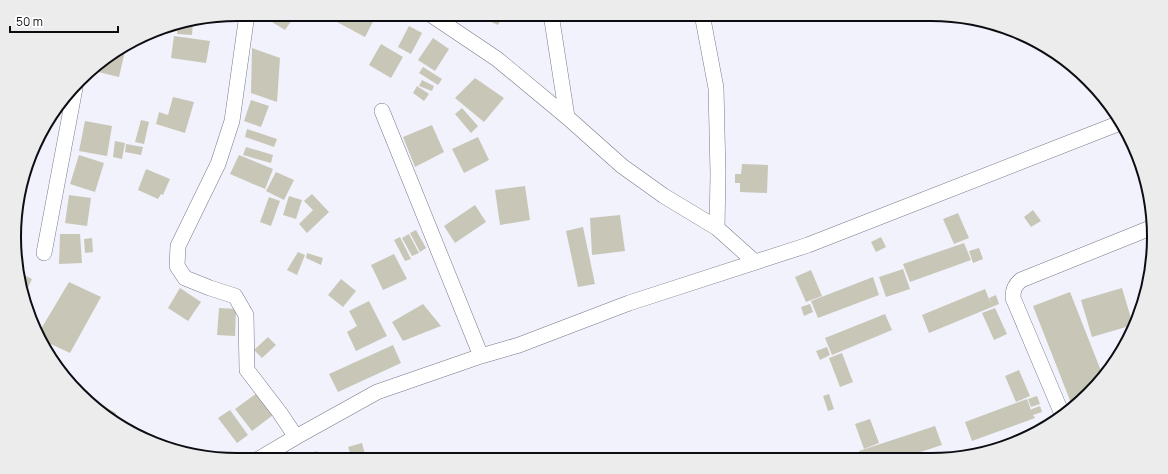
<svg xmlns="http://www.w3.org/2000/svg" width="1168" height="474" font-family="Manrope,sans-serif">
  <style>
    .building { fill: #c8c7b7 }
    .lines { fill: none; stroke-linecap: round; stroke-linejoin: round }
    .minor-casing { stroke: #767987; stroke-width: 16 }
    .minor { stroke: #fff; stroke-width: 15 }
    .rim { fill: none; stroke: #0c0d13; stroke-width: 2 }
  </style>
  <rect width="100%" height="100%" fill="#f1f2fc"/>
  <path class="building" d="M 265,14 L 296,14 L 285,30 L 264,17 Z
    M 341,14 L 377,14 L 365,37 L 337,22 Z
    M 475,14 L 504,14 L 498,25 Z
    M 193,21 L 192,35 L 177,34 L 178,24 Z
    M 409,26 L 422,33 L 411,54 L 398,47 Z
    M 174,36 L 210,41 L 206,63 L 171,58 Z
    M 433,38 L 449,49 L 435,71 L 418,60 Z
    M 381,44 L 403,57 L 391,78 L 369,65 Z
    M 252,48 L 280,58 L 277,102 L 251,93 Z
    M 122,51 L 125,51 L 119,77 L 94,71 L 96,66 Z
    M 423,67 L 442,79 L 438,85 L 419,73 Z
    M 475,78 L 504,98 L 484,122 L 455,98 Z
    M 422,80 L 434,86 L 432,91 L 419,86 Z
    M 417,86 L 429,94 L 424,101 L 413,93 Z
    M 173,97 L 194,102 L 185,133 L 156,124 L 159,112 L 168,115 Z
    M 251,100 L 269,106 L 261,127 L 244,121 Z
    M 462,108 L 478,126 L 471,133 L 455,114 Z
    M 141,120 L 149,122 L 144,144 L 135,142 Z
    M 85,121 L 112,126 L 107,156 L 79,151 Z
    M 46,123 L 40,140 L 39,140 L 44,126 Z
    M 432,125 L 444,152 L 415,167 L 403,137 Z
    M 247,129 L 277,139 L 274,147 L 245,137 Z
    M 478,137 L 489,160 L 464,173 L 452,149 Z
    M 115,141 L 125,143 L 122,159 L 113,157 Z
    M 126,144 L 143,147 L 141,155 L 125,152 Z
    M 246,147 L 273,155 L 271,163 L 243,155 Z
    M 79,155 L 104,163 L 95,192 L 70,184 Z
    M 239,155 L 273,169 L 265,189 L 230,174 Z
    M 742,164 L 768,165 L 767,193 L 740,192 L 740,183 L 735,183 L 735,174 L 741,174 Z
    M 146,169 L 170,179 L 163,195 L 161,194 L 158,199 L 138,190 Z
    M 276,172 L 294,180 L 284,200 L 266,191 Z
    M 525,186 L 530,220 L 500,225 L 495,190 Z
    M 312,194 L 329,212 L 307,233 L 299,224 L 313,210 L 304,201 Z
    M 69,195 L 91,198 L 87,226 L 65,223 Z
    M 289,196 L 302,200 L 296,219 L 283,215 Z
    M 269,197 L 280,201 L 271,226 L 260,222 Z
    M 475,205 L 486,222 L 455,243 L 444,226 Z
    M 1033,210 L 1041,221 L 1031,227 L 1024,217 Z
    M 958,213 L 969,238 L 954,244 L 943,219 Z
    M 620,215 L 625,251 L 592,255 L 590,218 Z
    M 16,219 L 22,221 L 17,232 Z
    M 583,227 L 595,284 L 578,287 L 566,231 Z
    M 416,230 L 426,248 L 420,252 L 410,233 Z
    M 60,234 L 80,234 L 82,263 L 59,264 Z
    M 409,234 L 419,253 L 412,256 L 402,238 Z
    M 400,237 L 411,259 L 405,261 L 394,240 Z
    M 881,237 L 886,247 L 876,252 L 871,242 Z
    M 92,238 L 93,252 L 85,253 L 84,239 Z
    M 964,243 L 971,260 L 910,282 L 903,264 Z
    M 979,248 L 983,259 L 973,263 L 969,251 Z
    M 298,252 L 305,255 L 297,275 L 287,270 Z
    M 307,253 L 323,258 L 321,265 L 306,258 Z
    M 394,254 L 407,279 L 383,290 L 371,265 Z
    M 903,269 L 910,289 L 886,297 L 879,277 Z
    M 811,270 L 822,296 L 806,302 L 795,277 Z
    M 18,272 L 32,279 L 24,296 L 18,281 Z
    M 873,277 L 879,295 L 818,318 L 811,301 Z
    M 341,279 L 356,291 L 343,307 L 328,295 Z
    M 69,282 L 101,297 L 70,353 L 40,339 L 38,334 Z
    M 180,288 L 201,302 L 188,321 L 168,308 Z
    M 1122,288 L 1133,325 L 1092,337 L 1081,300 Z
    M 985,289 L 991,304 L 989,298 L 996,295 L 999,304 L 929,333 L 922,315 Z
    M 1070,292 L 1103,376 L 1078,405 L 1073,408 L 1033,306 Z
    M 369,301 L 387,336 L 356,351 L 347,332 L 357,326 L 349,311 Z
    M 423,304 L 441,326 L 403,341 L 392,322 Z
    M 810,304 L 813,312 L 804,316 L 801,307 Z
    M 219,308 L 236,309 L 235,336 L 217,335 Z
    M 995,308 L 1007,334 L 994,340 L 982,313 Z
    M 885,314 L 892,330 L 832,355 L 825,338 Z
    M 268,337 L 276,345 L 262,358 L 254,350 Z
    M 393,345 L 401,363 L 338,392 L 329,374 Z
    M 827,347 L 830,355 L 820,360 L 816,351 Z
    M 842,353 L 853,382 L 840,387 L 829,358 Z
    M 1019,370 L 1030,396 L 1016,402 L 1005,376 Z
    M 257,393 L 273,415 L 252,431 L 235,409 Z
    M 829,394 L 834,409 L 828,411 L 823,396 Z
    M 1037,396 L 1040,404 L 1031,407 L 1028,399 Z
    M 88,398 L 116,413 L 113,420 L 101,414 Z
    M 1027,399 L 1031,410 L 1032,409 L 1040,406 L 1042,412 L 1033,415 L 1035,418 L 972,441 L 965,422 Z
    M 230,410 L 248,435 L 237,443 L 218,418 Z
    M 870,419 L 879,443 L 864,449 L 855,424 Z
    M 935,426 L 942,445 L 902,458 L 861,458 L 859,451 Z
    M 1013,441 L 1014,444 L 990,450 L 989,449 Z
    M 362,443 L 365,454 L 352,458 L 348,447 Z
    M 317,451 L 320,460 L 314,460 L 311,453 Z"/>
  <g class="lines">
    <g class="minor-casing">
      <path id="minor" d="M 247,14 L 232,121 L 218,164 L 178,246 L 177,266 L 185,278 L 210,288 L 235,296 L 246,315 L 247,370 L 280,413 L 296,437
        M 430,14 L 497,59 L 567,117 L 622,166 L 664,196 L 717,228 L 755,262
        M 551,14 L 567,117
        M 702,14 L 716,88 L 718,174 L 717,228
        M 382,111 L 481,356
        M 44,253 L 75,88
        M 1062,414 L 1013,298 C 1013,289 1015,285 1021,280 L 1153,227
        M 257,460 L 296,437 L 377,392 L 481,356 L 519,345 L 629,303 L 808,245 L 1120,123"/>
    </g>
    <use href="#minor" class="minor"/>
  </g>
  <path d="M0 0H1168V474H0ZM237 21H931A216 216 0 0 1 1147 237V237A216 216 0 0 1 931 453H237A216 216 0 0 1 21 237V237A216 216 0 0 1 237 21Z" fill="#ececec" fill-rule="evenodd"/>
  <path class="rim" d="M237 21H931A216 216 0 0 1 1147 237V237A216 216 0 0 1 931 453H237A216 216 0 0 1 21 237V237A216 216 0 0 1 237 21Z"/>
  <path d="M10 26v6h108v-6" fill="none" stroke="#0c0d13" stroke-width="2"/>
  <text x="16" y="26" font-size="12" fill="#0c0d13" stroke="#ffffff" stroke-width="3" paint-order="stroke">50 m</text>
</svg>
